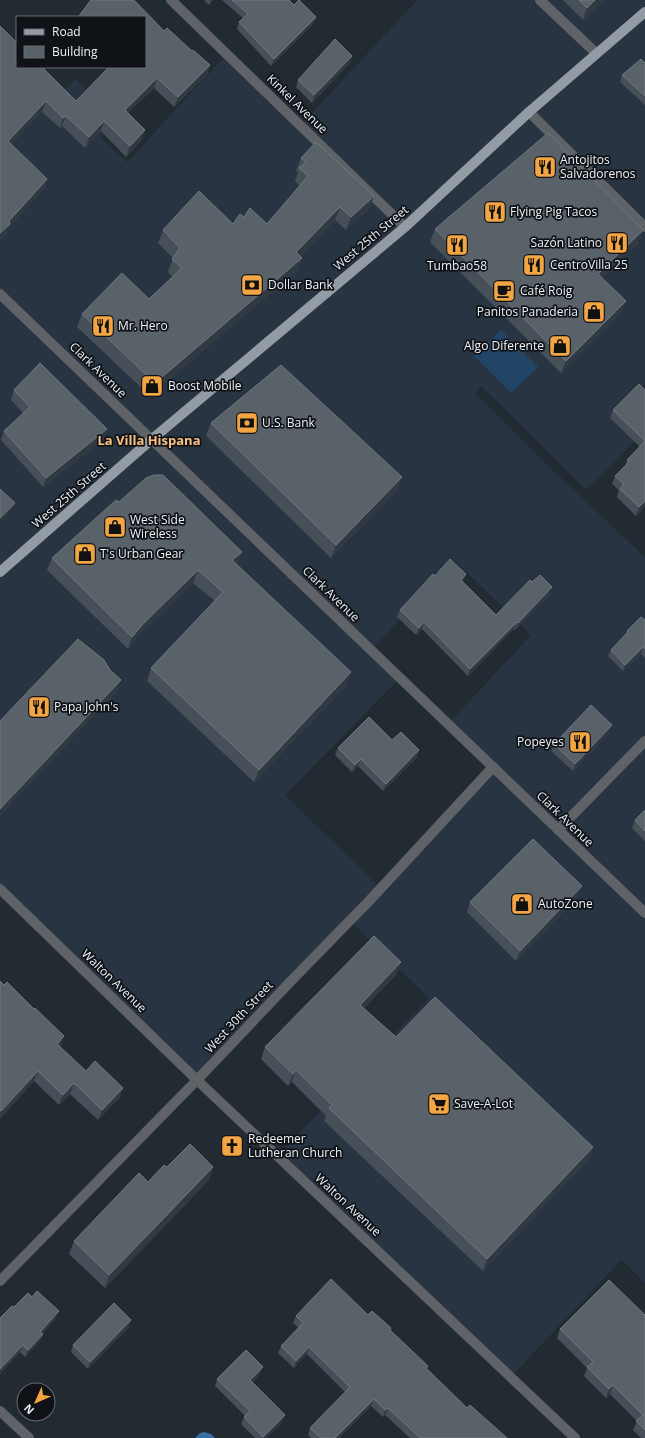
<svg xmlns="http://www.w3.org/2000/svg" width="645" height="1438" font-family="'Open Sans',sans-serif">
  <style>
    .built { fill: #283441; fill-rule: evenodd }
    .green { fill: #224465 }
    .water { fill: #386ea1 }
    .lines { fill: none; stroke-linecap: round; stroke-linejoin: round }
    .minor { stroke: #5f6367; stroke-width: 10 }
    .tertiary { stroke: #5f6367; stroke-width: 10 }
    .primary { stroke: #939ca4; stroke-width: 10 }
    .wall { fill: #474f58 }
    .shaded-wall { fill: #313942 }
    .building { fill: #596169; stroke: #707880 }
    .labels { text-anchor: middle; stroke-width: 3.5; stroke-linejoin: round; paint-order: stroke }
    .street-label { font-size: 12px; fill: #edf2f8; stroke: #0f1216 }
    .poi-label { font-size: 12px; fill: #edf2f8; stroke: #0f1216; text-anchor: start }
    .neighbourhood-label { font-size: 13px; font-weight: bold; fill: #f7c083; stroke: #0f1216 }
  </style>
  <rect width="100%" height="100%" fill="#222a32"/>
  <path class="built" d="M 417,0 L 645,0 L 645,385 L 642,389 L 645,431 L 586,490 L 481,386 L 475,393 L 543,461 L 645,557 L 645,1283 L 621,1260 L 511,1377 L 277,1156 L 429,998 L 350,921 L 197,1080 L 0,895 L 0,37 L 17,67 L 59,96 L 75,79 L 116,120 L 101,138 L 127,162 L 227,54 L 301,125 ZM 455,561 L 531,635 L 448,724 L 493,767 L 381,888 L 285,795 L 400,678 L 371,650 Z"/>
  <path class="green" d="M 501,330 L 538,367 L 511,393 L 474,356 Z"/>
  <path class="water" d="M 204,1432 L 211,1434 L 215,1438 L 195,1438 L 200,1433 Z"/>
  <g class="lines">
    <path class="minor" d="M 171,0 L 405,227
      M 540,0 L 596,53
      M 529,112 L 645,227
      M 558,830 L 645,741
      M 0,889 L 197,1080 L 575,1438
      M 0,1281 L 197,1080 L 292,980 L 370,900 L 493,767
      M 0,1411 L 29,1438"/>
    <path class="tertiary" d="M 0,294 L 645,913"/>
    <path class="primary" d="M 0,572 L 151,440 L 405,227 L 529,112 L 645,12"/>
  </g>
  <path class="wall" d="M 91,0 L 134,0 L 164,31 L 167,28 L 192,51 L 193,50 L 210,65 L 207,75 L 174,107 L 154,88 L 128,113 L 145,130 L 141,141 L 126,157 L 101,131 L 85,148 L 62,126 L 60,128 L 42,112 L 11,144 L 47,179 L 44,189 L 10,226 L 6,235 L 0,240 L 0,26 L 17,43 L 17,67 L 42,67 L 76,101 L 109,67 L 145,67 L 145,17 L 78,17 Z
    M 204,0 L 213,0 L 209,5 Z
    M 222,0 L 289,0 L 294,5 L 316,17 L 313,24 L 271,66 L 237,29 L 239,22 L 243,18 Z
    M 563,0 L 603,0 L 583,20 Z
    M 352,56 L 350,63 L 312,103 L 296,87 L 298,80 Z
    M 645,63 L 645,105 L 620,82 L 622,75 Z
    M 301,158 L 374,196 L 369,209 L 346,230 L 335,220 L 300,256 L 302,258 L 297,271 L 150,396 L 77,327 L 82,314 L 149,299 L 173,277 L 168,272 L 173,258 L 158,243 L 163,230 L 233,224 L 244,217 L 267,224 L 300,186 L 295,181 L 298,172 L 296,171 Z
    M 435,229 L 643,230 L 638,243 L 602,278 L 626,301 L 621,313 L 561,373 L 430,242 Z
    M 14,390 L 104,439 L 43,487 L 1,440 L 4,431 L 23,413 L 11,400 Z
    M 645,390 L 645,506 L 636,516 L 617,497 L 619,490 L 612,484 L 615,476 L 625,466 L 627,460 L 640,447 L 610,418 L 613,410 Z
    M 211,423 L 402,477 L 397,490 L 331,558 L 206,436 Z
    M 119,502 L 237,565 L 347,685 L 254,782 L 147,681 L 151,668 L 215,601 L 193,583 L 138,636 L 128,649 L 47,570 L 52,558 Z
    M 466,574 L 463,582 L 496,615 L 532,582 L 550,594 L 515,630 L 514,629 L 468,676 L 422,629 L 416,635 L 397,617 L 400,610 L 435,576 Z
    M 645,620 L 645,658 L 641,654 L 623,671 L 608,656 L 611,650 L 626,635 L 627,631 Z
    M 610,732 L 573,771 L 551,751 L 554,744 Z
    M 392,740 L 419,750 L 417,757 L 383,791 L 358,766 L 352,772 L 335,755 L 338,748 Z
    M 645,810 L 645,841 L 632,828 L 635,820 Z
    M 578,896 L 516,961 L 467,912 L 470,902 Z
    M 397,974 L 364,1008 L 396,1037 L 593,1147 L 589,1159 L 483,1271 L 324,1121 L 326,1116 L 292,1082 L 288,1086 L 261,1059 L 265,1047 Z
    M 0,981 L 34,1009 L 64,1036 L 60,1047 L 86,1071 L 123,1088 L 119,1098 L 98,1120 L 70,1094 L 59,1105 L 34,1081 L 0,1119 Z
    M 167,1167 L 213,1167 L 209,1180 L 105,1288 L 69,1254 L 74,1241 L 148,1182 Z
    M 32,1297 L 56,1318 L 42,1334 L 43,1334 L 40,1341 L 25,1357 L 20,1352 L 0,1374 L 0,1318 Z
    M 368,1315 L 391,1328 L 390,1330 L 428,1366 L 427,1369 L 467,1408 L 507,1438 L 410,1438 L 385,1415 L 383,1417 L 371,1406 L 339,1438 L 311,1438 L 308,1435 L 310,1428 L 345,1392 L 307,1354 L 294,1368 L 278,1353 L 281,1346 L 299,1328 L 293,1323 L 296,1316 Z
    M 645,1315 L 645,1438 L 641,1438 L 633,1430 L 637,1421 L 610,1394 L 606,1398 L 584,1376 L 587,1368 L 557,1338 L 560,1329 Z
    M 129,1327 L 88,1369 L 71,1352 L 73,1345 Z
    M 260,1374 L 252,1383 L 282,1422 L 266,1438 L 255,1438 L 241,1424 L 244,1417 L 245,1416 L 215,1386 L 217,1379 Z"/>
  <path class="shaded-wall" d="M 211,0 L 213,0 L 209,5 Z
    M 595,0 L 603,0 L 583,20 L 587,8 Z
    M 316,17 L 313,24 L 271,66 L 274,59 Z
    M 352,56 L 350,63 L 312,103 L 314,95 Z
    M 210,65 L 207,75 L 174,107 L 178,97 Z
    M 157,78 L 154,88 L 121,120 L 125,110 Z
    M 46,101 L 42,112 L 4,151 L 8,141 Z
    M 66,116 L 62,126 L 60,128 L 63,118 Z
    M 104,121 L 101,131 L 85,148 L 89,137 Z
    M 145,130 L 141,141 L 126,157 L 130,146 Z
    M 47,179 L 44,189 L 10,226 L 6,235 L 0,240 L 0,233 L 9,221 Z
    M 374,196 L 369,209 L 346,230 L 351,217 Z
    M 340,207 L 335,220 L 291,265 L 296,252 Z
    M 643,230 L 638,243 L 594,287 L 598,274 Z
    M 302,258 L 297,271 L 150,396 L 155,383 Z
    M 626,301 L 621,313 L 561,373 L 566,361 Z
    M 107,429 L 104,439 L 43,487 L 46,478 Z
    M 402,477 L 397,490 L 331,558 L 336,545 Z
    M 645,501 L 645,506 L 636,516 L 639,507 Z
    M 15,503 L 12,510 L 0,523 L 0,518 Z
    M 242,552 L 237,565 L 232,560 Z
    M 198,570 L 193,583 L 138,636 L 128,649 L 132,637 L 143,624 Z
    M 466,574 L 464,581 L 459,587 L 461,580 Z
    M 552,587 L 550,594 L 515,630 L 518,623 Z
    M 424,622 L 422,629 L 416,635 L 419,628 Z
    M 517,622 L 514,629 L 468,676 L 470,669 Z
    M 643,647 L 641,654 L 623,671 L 625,665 Z
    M 351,672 L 347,685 L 254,782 L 259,770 Z
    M 121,680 L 116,693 L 0,816 L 0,809 Z
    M 612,725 L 610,732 L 573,771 L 575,764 Z
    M 419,750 L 417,757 L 383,791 L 386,784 Z
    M 361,759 L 358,766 L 352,772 L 355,765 Z
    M 582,886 L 578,896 L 516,961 L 520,951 Z
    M 401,962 L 397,974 L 356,1017 L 360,1005 Z
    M 64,1036 L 61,1047 L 53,1054 L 57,1044 Z
    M 296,1070 L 292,1082 L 288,1086 L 293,1074 Z
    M 38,1071 L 34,1081 L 0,1119 L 0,1115 L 1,1111 Z
    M 74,1083 L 70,1094 L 59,1105 L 63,1095 Z
    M 123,1088 L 119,1098 L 98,1120 L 102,1110 Z
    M 593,1147 L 589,1159 L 483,1271 L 487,1259 Z
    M 213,1167 L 209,1180 L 105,1288 L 109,1275 Z
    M 59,1311 L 56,1318 L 37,1339 L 40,1332 Z
    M 131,1320 L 129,1327 L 88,1369 L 90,1362 Z
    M 43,1334 L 40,1341 L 25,1357 L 28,1350 Z
    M 23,1345 L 20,1352 L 0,1374 L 0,1369 Z
    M 309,1347 L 307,1354 L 294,1368 L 296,1361 Z
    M 263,1367 L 260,1374 L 247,1387 L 250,1380 Z
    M 613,1385 L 610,1394 L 606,1398 L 609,1389 Z
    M 374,1399 L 371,1406 L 339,1438 L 335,1438 Z
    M 388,1408 L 385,1415 L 383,1417 L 385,1410 Z
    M 285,1415 L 282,1422 L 266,1438 L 263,1438 L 263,1437 Z"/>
  <path class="building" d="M 91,0 L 134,0 L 164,31 L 167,28 L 192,51 L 193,50 L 210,65 L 178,97 L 157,78 L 125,110 L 145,130 L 130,146 L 104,121 L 89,137 L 66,116 L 63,118 L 46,101 L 8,141 L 47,179 L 9,221 L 10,224 L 0,233 L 0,26 L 17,43 L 17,67 L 42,67 L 76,101 L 109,67 L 145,67 L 145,17 L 80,17 L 79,16 Z
    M 232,0 L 289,0 L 294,5 L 299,0 L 316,17 L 274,59 L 239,22 L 248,14 Z
    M 579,0 L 595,0 L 587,8 Z
    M 335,39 L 352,56 L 314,95 L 298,80 Z
    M 641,59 L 645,63 L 645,96 L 622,75 Z
    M 548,133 L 643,230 L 598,274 L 626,301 L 566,361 L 435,229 Z
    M 316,142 L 374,196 L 351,217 L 340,207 L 296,252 L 302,258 L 155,383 L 82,314 L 122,273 L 149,299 L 182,268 L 172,259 L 180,248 L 163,230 L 199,191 L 233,224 L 240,214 L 244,217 L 250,208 L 267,224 L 308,176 L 299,168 L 306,162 L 301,158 Z
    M 40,363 L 107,429 L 46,478 L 4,431 L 30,407 L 14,390 Z
    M 281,365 L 402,477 L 336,545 L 211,423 Z
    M 639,384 L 645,390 L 645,441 L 613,410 Z
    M 645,441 L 645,501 L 639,507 L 620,489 L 624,484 L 615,476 L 629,462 L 627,460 Z
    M 154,475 L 163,475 L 242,552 L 232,560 L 351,672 L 259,770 L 151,668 L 223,592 L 198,570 L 143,624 L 132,637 L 52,558 L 116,500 L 119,502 L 146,478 Z
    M 0,489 L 15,503 L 0,518 Z
    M 450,559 L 466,574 L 461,580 L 496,615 L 530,580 L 532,582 L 540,575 L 552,587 L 518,623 L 517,622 L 470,669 L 424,622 L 419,628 L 400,610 L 433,574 L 435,576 Z
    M 641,617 L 645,620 L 645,649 L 643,647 L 625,665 L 611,650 L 628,632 L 627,631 Z
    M 78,639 L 104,660 L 110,670 L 121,680 L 0,809 L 0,721 Z
    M 591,705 L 612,725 L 575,764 L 554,744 Z
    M 369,717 L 392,740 L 401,732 L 419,750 L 386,784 L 361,759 L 355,765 L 338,748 Z
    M 645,810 L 645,831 L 635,820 Z
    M 533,839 L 582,886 L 520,951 L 470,902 Z
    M 374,936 L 401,962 L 360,1005 L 396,1037 L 435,997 L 593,1147 L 487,1259 L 329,1108 L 332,1105 L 296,1070 L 293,1074 L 265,1047 Z
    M 0,981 L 4,985 L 7,982 L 34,1009 L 35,1008 L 64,1036 L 57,1044 L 86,1071 L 95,1061 L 123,1088 L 102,1110 L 74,1083 L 63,1095 L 38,1071 L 1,1111 L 0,1110 Z
    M 190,1144 L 213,1167 L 109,1275 L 74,1241 L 139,1173 L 148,1182 L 164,1165 L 167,1167 Z
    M 331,1279 L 368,1315 L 372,1311 L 391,1328 L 390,1330 L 428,1366 L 426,1368 L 467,1408 L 470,1405 L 507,1438 L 420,1438 L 388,1408 L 385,1410 L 374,1399 L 335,1438 L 321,1438 L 310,1428 L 350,1387 L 309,1347 L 296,1361 L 281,1346 L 303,1323 L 296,1316 Z
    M 609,1280 L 645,1315 L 645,1430 L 636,1421 L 643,1415 L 613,1385 L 609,1389 L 587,1367 L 593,1362 L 560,1329 Z
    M 37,1291 L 59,1311 L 40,1332 L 43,1334 L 28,1350 L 23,1345 L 0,1369 L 0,1318 L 12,1306 L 14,1307 L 28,1293 L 32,1297 Z
    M 114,1303 L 131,1320 L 90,1362 L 73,1345 Z
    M 246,1350 L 263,1367 L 250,1380 L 285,1415 L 263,1437 L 244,1417 L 250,1411 L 217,1379 Z"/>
  <defs>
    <g id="restaurant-square" transform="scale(1.15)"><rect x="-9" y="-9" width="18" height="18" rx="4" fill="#f2a542" stroke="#0f1216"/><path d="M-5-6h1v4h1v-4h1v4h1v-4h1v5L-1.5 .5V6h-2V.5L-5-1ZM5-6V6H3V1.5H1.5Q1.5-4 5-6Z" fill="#111"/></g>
    <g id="bank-square" transform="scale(1.15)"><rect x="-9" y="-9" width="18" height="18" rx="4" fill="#f2a542" stroke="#0f1216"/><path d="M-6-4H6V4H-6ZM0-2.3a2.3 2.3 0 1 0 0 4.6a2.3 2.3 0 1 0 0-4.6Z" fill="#111"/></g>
    <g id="cafe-square" transform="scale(1.15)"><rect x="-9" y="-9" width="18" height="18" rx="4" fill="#f2a542" stroke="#0f1216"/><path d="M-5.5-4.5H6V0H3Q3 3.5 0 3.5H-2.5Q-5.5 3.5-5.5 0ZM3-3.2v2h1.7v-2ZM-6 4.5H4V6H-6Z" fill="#111"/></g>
    <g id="shop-square" transform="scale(1.15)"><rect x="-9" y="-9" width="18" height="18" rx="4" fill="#f2a542" stroke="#0f1216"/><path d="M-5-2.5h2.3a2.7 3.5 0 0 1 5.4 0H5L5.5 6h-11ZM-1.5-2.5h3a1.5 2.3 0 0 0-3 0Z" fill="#111"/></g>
    <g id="supermarket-square" transform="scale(1.15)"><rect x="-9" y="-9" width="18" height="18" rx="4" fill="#f2a542" stroke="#0f1216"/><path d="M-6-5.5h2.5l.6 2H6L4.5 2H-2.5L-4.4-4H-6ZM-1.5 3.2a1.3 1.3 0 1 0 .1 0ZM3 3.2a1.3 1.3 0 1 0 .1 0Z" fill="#111"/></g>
    <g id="church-square" transform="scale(1.15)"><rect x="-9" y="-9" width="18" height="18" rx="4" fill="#f2a542" stroke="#0f1216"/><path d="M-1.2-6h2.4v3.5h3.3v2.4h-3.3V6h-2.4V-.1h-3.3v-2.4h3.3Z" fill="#111"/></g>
  </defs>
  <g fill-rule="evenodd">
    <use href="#restaurant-square" x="545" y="167"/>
    <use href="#restaurant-square" x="495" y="212"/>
    <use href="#restaurant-square" x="617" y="243"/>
    <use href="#restaurant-square" x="457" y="245"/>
    <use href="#restaurant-square" x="534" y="265"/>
    <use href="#bank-square" x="252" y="285"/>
    <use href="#cafe-square" x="504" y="291"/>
    <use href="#shop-square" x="594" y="312"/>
    <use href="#restaurant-square" x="103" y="326"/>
    <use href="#shop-square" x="560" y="346"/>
    <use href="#shop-square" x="152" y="386"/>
    <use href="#bank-square" x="247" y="423"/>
    <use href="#shop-square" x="115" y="527"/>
    <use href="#shop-square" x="85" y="554"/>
    <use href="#restaurant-square" x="39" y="707"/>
    <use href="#restaurant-square" x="580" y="742"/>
    <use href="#shop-square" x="522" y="904"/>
    <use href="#supermarket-square" x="439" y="1104"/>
    <use href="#church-square" x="232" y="1146"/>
  </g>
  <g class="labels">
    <g class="street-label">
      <text transform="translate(297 104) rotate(44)" y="4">Kinkel Avenue</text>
      <text transform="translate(371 238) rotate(-40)" y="4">West 25th Street</text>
      <text transform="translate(98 370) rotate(44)" y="4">Clark Avenue</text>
      <text transform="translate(69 495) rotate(-41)" y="4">West 25th Street</text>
      <text transform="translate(331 594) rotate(44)" y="4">Clark Avenue</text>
      <text transform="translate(565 819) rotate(44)" y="4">Clark Avenue</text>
      <text transform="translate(114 981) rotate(44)" y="4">Walton Avenue</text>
      <text transform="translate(239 1017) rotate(-47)" y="4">West 30th Street</text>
      <text transform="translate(348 1205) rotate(43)" y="4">Walton Avenue</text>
    </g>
    <g class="poi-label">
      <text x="560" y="164">Antojitos<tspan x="560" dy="14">Salvadorenos</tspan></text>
      <text x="510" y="216">Flying Pig Tacos</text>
      <text x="602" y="247" text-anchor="end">Sazón Latino</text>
      <text x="550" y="269">CentroVilla 25</text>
      <text x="457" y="270" text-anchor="middle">Tumbao58</text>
      <text x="268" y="289">Dollar Bank</text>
      <text x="520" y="295">Café Roig</text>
      <text x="578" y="316" text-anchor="end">Panitos Panaderia</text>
      <text x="118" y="330">Mr. Hero</text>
      <text x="544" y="350" text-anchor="end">Algo Diferente</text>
      <text x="168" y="390">Boost Mobile</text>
      <text x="262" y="427">U.S. Bank</text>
      <text x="130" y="524">West Side<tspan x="130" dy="14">Wireless</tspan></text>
      <text x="100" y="558">T's Urban Gear</text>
      <text x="54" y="711">Papa John's</text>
      <text x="564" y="746" text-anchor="end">Popeyes</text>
      <text x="538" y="908">AutoZone</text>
      <text x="454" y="1108">Save-A-Lot</text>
      <text x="248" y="1143">Redeemer<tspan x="248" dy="14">Lutheran Church</tspan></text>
    </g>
    <g class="neighbourhood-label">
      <text x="149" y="445">La Villa Hispana</text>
    </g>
  </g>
  <rect x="16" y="16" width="130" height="52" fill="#0f1216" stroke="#686c70"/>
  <rect x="24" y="29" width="20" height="6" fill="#939ca4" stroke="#686c70"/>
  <text x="52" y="36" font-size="12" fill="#edf2f8">Road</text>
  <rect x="24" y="46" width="20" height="12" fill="#596169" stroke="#686c70"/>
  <text x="52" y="56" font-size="12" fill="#edf2f8">Building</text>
  <g transform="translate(36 1402) rotate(225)"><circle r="19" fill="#0f1216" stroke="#686c70"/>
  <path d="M0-3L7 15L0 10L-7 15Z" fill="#f2a542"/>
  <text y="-6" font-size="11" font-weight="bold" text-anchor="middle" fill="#edf2f8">N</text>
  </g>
</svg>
